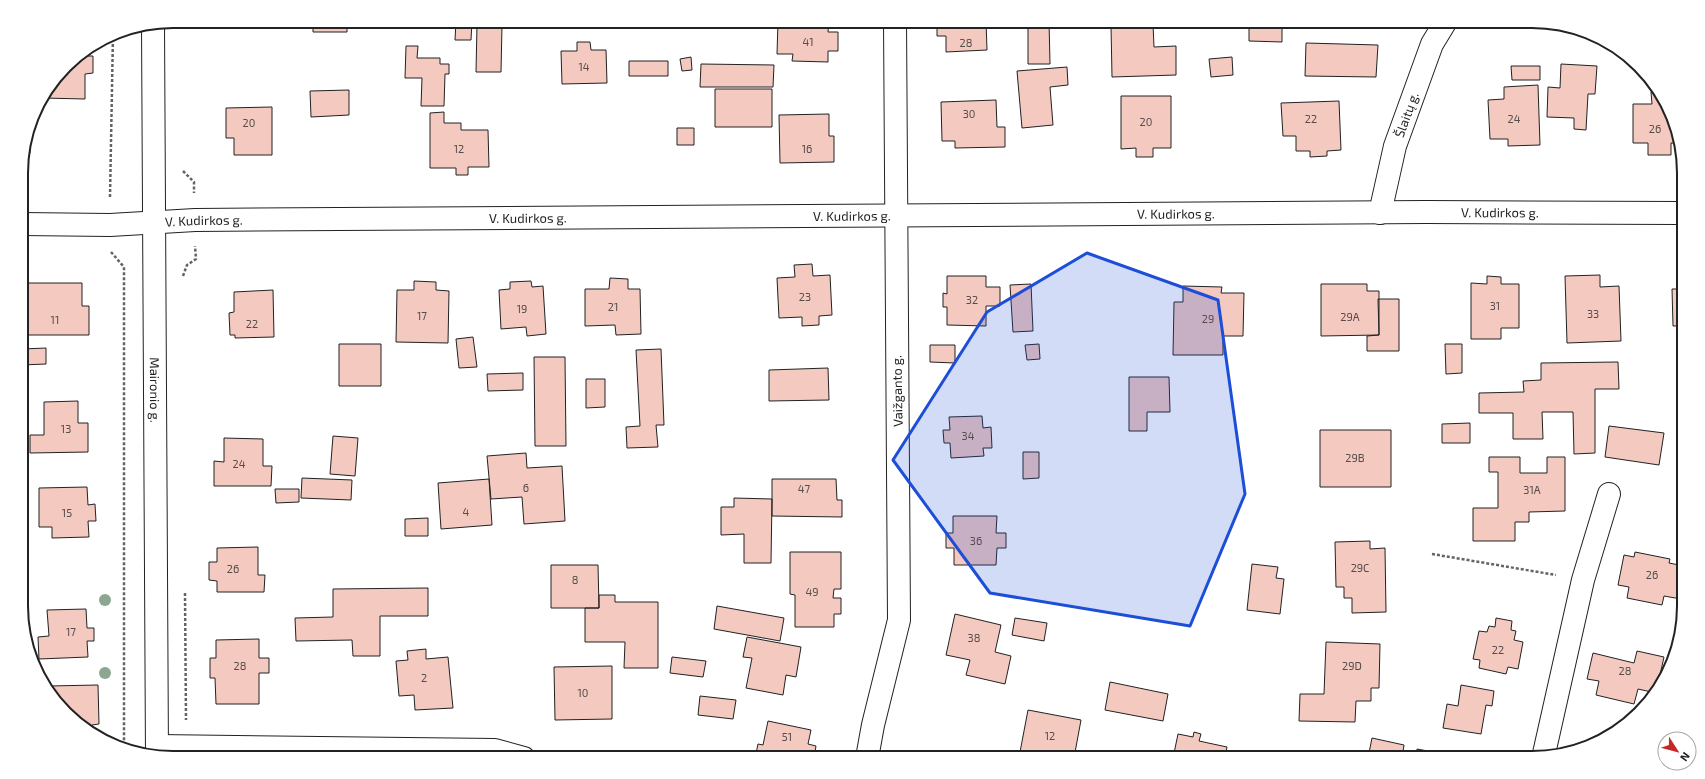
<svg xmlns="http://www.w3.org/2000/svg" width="1705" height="779" font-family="'Exo 2',sans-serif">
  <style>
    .building { fill: #f3c9c0; stroke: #222 }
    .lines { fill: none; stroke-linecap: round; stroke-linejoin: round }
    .street-casing { stroke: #222; stroke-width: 24 }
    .secondary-casing { stroke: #222; stroke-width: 24 }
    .path { stroke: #646464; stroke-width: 2.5; stroke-dasharray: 3 2; stroke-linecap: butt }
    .street { stroke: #fff; stroke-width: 22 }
    .secondary { stroke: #fff; stroke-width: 22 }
    .tree { fill: #8da692 }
    .marked { fill: #1d4ed8; fill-opacity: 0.2; stroke: #1d4ed8; stroke-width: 3; stroke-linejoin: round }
    .labels { text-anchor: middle; stroke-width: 3; stroke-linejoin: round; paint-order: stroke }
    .number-label { font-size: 11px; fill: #564c4a }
    .street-label { font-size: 13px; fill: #222; stroke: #fff }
    .rim { fill: none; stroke: #222; stroke-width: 2 }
  </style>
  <rect width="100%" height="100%" fill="#fff"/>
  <path class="building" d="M 313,21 L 347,21 L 347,32 L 313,32 Z
    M 456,21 L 472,21 L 471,40 L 455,40 Z
    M 778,21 L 829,21 L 828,32 L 838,32 L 838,51 L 828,51 L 828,62 L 792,61 L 793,54 L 777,54 Z
    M 937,21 L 986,21 L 987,50 L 946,52 L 946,36 L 937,36 Z
    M 1028,21 L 1049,21 L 1050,64 L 1028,64 Z
    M 1249,21 L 1282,21 L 1282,42 L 1249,41 Z
    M 477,24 L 502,25 L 501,72 L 476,72 Z
    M 1153,24 L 1154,47 L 1176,46 L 1176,75 L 1112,77 L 1111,26 Z
    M 577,42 L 590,42 L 591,50 L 606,50 L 607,83 L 562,84 L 561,51 L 577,51 Z
    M 1306,43 L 1378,45 L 1376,77 L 1305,76 Z
    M 406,46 L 418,46 L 417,58 L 440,58 L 440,64 L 449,64 L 449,74 L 445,74 L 444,106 L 421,106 L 422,78 L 405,78 Z
    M 84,51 L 84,56 L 93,56 L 93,73 L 85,74 L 85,99 L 42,98 L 72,59 Z
    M 691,57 L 692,70 L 682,71 L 680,59 Z
    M 1232,57 L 1233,75 L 1211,77 L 1209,59 Z
    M 629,61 L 668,61 L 668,76 L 629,76 Z
    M 701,64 L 774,65 L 773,87 L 700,87 Z
    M 1561,64 L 1597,66 L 1595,94 L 1588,94 L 1586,130 L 1574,129 L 1574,118 L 1547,117 L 1548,87 L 1560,88 Z
    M 1511,66 L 1540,66 L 1540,80 L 1512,80 Z
    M 1067,67 L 1068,85 L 1050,87 L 1053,125 L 1022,128 L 1017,71 Z
    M 1538,85 L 1540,145 L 1508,146 L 1508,139 L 1490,139 L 1488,100 L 1504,99 L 1504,87 Z
    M 715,89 L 772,89 L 772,127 L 715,127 Z
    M 349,90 L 349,115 L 311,117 L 310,91 Z
    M 1651,92 L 1660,92 L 1673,115 L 1680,143 L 1671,143 L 1671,155 L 1648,155 L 1648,143 L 1633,143 L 1633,104 L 1652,104 Z
    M 1121,96 L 1171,96 L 1171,148 L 1153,148 L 1153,157 L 1136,157 L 1136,148 L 1121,149 Z
    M 996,100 L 997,127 L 1005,127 L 1005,147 L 955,148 L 955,141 L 942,141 L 941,102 Z
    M 1339,101 L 1341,150 L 1327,151 L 1327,156 L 1310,157 L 1310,151 L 1296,151 L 1296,136 L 1283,136 L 1281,103 Z
    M 272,107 L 272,155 L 234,155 L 234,138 L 226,138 L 226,108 Z
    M 444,112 L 444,123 L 461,123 L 461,130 L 488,130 L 489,167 L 468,167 L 468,175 L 456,175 L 456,168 L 430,168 L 430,113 Z
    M 829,114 L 829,136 L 834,136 L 834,162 L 780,163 L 779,115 Z
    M 677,128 L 694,128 L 694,145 L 677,145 Z
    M 30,129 L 30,153 L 24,153 Z
    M 812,264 L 813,276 L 830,275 L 832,315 L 819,316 L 819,325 L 802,326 L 802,317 L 779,318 L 777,278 L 795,277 L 794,265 Z
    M 1600,275 L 1600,287 L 1619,286 L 1621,341 L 1567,343 L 1565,276 Z
    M 947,276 L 986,276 L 986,287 L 1000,287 L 1000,306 L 986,306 L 986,326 L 947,325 L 947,307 L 943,307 L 943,293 L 947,294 Z
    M 1487,276 L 1501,277 L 1501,284 L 1519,284 L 1519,328 L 1501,328 L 1501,339 L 1471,339 L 1471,283 L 1487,284 Z
    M 610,278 L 628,279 L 628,289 L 640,289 L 641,334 L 616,335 L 615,325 L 585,326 L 585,289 L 609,289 Z
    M 414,281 L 436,282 L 436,290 L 449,291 L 448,343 L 396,342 L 397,290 L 414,290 Z
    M 531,281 L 532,287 L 543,286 L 546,334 L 527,336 L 526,327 L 501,329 L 499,290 L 510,289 L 510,282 Z
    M 22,283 L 82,283 L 82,306 L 89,306 L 89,335 L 22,335 Z
    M 1031,284 L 1033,331 L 1013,332 L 1010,285 Z
    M 1321,284 L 1367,284 L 1367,291 L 1379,291 L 1379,335 L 1321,336 Z
    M 1183,286 L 1222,287 L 1221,293 L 1244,293 L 1243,336 L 1223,336 L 1223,355 L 1173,355 L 1174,302 L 1183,302 Z
    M 1672,289 L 1683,289 L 1683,326 L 1673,326 Z
    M 273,290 L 274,337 L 235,338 L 235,335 L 230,335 L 229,313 L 234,312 L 234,292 Z
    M 1378,299 L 1399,299 L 1399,351 L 1367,351 L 1367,336 L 1379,335 Z
    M 473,337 L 477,367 L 459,368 L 456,339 Z
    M 339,344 L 381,344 L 381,386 L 339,386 Z
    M 1039,344 L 1040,359 L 1027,360 L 1025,345 Z
    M 1445,344 L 1462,344 L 1462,373 L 1446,374 Z
    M 930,345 L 955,345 L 955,363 L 930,362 Z
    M 46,348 L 46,364 L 22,365 L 22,349 Z
    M 661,349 L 664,425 L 656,425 L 658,447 L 627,448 L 626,427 L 640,426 L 636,350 Z
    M 534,357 L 565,357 L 566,446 L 535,446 Z
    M 1618,362 L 1619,389 L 1595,389 L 1595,453 L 1574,454 L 1573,412 L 1542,412 L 1543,439 L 1513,439 L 1513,413 L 1479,413 L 1479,393 L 1524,392 L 1523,381 L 1541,380 L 1541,363 Z
    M 828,368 L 829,400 L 769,401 L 769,370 Z
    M 523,373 L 523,390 L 488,391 L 487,374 Z
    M 1129,377 L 1169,377 L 1170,412 L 1147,412 L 1147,431 L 1129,431 Z
    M 586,379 L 605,379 L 605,407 L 586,408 Z
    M 78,401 L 78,423 L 88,423 L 88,452 L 30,453 L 30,435 L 44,435 L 44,402 Z
    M 982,416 L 983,428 L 991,427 L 992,448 L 983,448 L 984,456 L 951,458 L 950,443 L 944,443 L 943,430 L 950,430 L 949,417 Z
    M 1470,423 L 1470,443 L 1442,443 L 1442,424 Z
    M 1609,426 L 1664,433 L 1659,465 L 1605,457 Z
    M 1320,430 L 1391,430 L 1391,487 L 1320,487 Z
    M 333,436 L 358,438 L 355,476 L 330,474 Z
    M 224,438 L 263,439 L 263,466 L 272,466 L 271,486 L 214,486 L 214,461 L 224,462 Z
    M 1023,452 L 1039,452 L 1039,478 L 1023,479 Z
    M 526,453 L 527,468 L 562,466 L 565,521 L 524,524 L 522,497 L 491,499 L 487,456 Z
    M 1489,457 L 1520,457 L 1520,473 L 1547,473 L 1547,457 L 1565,457 L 1565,511 L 1529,512 L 1529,522 L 1515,522 L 1515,541 L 1473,541 L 1473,508 L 1498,508 L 1498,472 L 1489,472 Z
    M 302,478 L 352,480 L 351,500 L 301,498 Z
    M 489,479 L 492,525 L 441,529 L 438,483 Z
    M 772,479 L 836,479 L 837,500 L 842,500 L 842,517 L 772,516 Z
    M 87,487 L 88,505 L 95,504 L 96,521 L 88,521 L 89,537 L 52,538 L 52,527 L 39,527 L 39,488 Z
    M 275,489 L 299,489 L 299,502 L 276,503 Z
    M 734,498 L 772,499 L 771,563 L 744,563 L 744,534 L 721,535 L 721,507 L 734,507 Z
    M 953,516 L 997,516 L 996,533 L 1006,533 L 1006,548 L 997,548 L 996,565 L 954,565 L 954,548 L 946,548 L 946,533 L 953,533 Z
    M 428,518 L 428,536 L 405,536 L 405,519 Z
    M 1370,541 L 1370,549 L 1385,548 L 1386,612 L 1352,613 L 1352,598 L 1344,598 L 1344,587 L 1336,587 L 1335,542 Z
    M 258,547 L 258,575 L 265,575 L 264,592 L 217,592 L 217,581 L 209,580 L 209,562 L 217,562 L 217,548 Z
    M 790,552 L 841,552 L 841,589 L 834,589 L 833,598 L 841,598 L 841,614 L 834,614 L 834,627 L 795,627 L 795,595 L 790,594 Z
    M 1635,552 L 1670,559 L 1669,563 L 1684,566 L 1684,584 L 1681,599 L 1664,596 L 1662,605 L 1627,598 L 1629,587 L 1618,585 L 1624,555 L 1634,557 Z
    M 1252,564 L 1278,567 L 1276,578 L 1284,579 L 1280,614 L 1247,610 Z
    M 551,565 L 598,565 L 599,608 L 551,608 Z
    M 428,588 L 428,616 L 380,616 L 380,656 L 353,656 L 352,640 L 296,641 L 295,618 L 333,617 L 333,589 Z
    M 599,595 L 615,595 L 615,602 L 658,602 L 658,668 L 624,668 L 625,642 L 585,642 L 585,608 L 599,608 Z
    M 717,606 L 784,618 L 780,641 L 714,629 Z
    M 86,609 L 87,628 L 94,628 L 94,641 L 87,641 L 88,657 L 39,659 L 38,637 L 49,636 L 47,610 Z
    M 955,614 L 1001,625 L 995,652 L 1011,656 L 1005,684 L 966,675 L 970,660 L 946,655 Z
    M 1015,618 L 1047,623 L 1044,641 L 1012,635 Z
    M 1496,618 L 1512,621 L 1511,630 L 1516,631 L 1514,640 L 1523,642 L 1518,669 L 1508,667 L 1506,674 L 1479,668 L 1480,660 L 1473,659 L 1479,631 L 1487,632 L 1489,626 L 1495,627 Z
    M 747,637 L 801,647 L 796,677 L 786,675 L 783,695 L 746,688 L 752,658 L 743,657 Z
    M 259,639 L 259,658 L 269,658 L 269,673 L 259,673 L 259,704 L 216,704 L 215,678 L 210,678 L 210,658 L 216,658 L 216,640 Z
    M 1326,642 L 1380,644 L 1379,688 L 1371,688 L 1371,701 L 1356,701 L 1355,722 L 1299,721 L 1300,694 L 1324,694 Z
    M 426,649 L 426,659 L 448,657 L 453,708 L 415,710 L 414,695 L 399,696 L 396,661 L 408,660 L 407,651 Z
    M 1637,651 L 1664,657 L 1656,693 L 1638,689 L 1634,704 L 1596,695 L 1599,681 L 1587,679 L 1593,653 L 1634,663 Z
    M 672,657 L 706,661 L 703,677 L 670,673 Z
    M 612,666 L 612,719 L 555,720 L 554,667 Z
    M 1110,682 L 1168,694 L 1163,721 L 1105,710 Z
    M 98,685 L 99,724 L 92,725 L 92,733 L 80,727 L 52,699 L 48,692 L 48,686 Z
    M 1461,685 L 1494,691 L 1492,706 L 1486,705 L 1481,734 L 1443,728 L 1447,704 L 1458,706 Z
    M 700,696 L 736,700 L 733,719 L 698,715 Z
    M 1028,710 L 1081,720 L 1074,758 L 1050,758 L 1020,752 Z
    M 768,721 L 811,730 L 808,744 L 816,746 L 814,758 L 755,758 L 758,744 L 763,745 Z
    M 1194,732 L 1201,734 L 1199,741 L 1227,747 L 1225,758 L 1173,758 L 1178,734 L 1193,737 Z
    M 1372,738 L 1404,745 L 1402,758 L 1368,758 Z
    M 1417,749 L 1466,758 L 1416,758 Z"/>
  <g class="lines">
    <g class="street-casing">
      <g id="street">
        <path id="s1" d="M 153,25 L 157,755"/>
        <path id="s2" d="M 1380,213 L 1395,146 L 1432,44 L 1446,21"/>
        <path d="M 157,746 L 495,750 L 524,758"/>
        <path d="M 867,758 L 873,725 L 899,620 L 895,21"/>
        <path d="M 1543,758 L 1583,580 L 1609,494"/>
      </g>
    </g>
    <g class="secondary-casing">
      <g id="secondary">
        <path id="s3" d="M 21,224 L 110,225 L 195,220 L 1426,212 L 1683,213"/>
      </g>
    </g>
    <path class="path" d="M 183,171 L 194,182 L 194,193
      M 110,197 L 113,34
      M 111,252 L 124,267 L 124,748
      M 183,276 L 187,265 L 196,259 L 195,246
      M 1432,554 L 1556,575
      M 185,593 L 186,720"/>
    <use href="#street" class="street"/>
    <use href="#secondary" class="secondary"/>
  </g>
  <g class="tree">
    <circle cx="105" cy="600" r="6"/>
    <circle cx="105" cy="673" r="6"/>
  </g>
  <path class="marked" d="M 1087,253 L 1218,300 L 1245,494 L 1190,626 L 990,593 L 893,460 L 987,312 Z"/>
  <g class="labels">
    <g class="number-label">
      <text x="808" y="46">41</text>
      <text x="966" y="47">28</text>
      <text x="584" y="71">14</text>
      <text x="969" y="118">30</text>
      <text x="1311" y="123">22</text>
      <text x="1514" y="123">24</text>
      <text x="1146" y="126">20</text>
      <text x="249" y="127">20</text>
      <text x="1655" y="133">26</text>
      <text x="459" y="153">12</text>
      <text x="807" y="153">16</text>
      <text x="805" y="301">23</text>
      <text x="972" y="304">32</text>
      <text x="1495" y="310">31</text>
      <text x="613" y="311">21</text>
      <text x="522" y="313">19</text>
      <text x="1593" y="318">33</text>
      <text x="422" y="320">17</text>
      <text x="1350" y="321">29A</text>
      <text x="1208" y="323">29</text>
      <text x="55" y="324">11</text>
      <text x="252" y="328">22</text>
      <text x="66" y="433">13</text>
      <text x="968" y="440">34</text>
      <text x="1355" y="462">29B</text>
      <text x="239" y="468">24</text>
      <text x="526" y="492">6</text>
      <text x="804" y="493">47</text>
      <text x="1532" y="494">31A</text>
      <text x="466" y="516">4</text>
      <text x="67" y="517">15</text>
      <text x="976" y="545">36</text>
      <text x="1360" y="572">29C</text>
      <text x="233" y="573">26</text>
      <text x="1652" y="579">26</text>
      <text x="575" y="584">8</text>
      <text x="812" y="596">49</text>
      <text x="71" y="636">17</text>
      <text x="974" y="642">38</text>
      <text x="1498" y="654">22</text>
      <text x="240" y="670">28</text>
      <text x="1352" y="670">29D</text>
      <text x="1625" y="675">28</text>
      <text x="424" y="682">2</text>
      <text x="583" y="697">10</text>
      <text x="1050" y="740">12</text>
      <text x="787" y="741">51</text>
    </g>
    <g class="street-label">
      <text dy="5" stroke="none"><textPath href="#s2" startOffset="102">Šlaitų g.</textPath></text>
      <text dy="5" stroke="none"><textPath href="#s3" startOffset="1479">V. Kudirkos g.</textPath></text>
      <text dy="5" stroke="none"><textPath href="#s3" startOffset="1155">V. Kudirkos g.</textPath></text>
      <text dy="5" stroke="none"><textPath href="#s3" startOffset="831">V. Kudirkos g.</textPath></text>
      <text dy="5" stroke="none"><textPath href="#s3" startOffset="507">V. Kudirkos g.</textPath></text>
      <text dy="5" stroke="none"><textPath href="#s3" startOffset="183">V. Kudirkos g.</textPath></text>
      <text dy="5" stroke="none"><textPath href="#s1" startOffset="365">Maironio g.</textPath></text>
      <text transform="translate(897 391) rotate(-91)" y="5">Vaižganto g.</text>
    </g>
  </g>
  <path d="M0 0H1705V779H0ZM173 28H1532A145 145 0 0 1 1677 173V606A145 145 0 0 1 1532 751H173A145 145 0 0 1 28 606V173A145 145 0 0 1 173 28Z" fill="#fff" fill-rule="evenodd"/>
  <path class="rim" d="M173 28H1532A145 145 0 0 1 1677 173V606A145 145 0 0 1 1532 751H173A145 145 0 0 1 28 606V173A145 145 0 0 1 173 28Z"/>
  <g transform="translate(1677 751) rotate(126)"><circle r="19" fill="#ffffff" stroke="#a7a7a7"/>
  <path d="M0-3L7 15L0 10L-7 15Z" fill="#c62828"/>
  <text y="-6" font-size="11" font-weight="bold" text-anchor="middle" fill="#222222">N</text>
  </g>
</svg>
